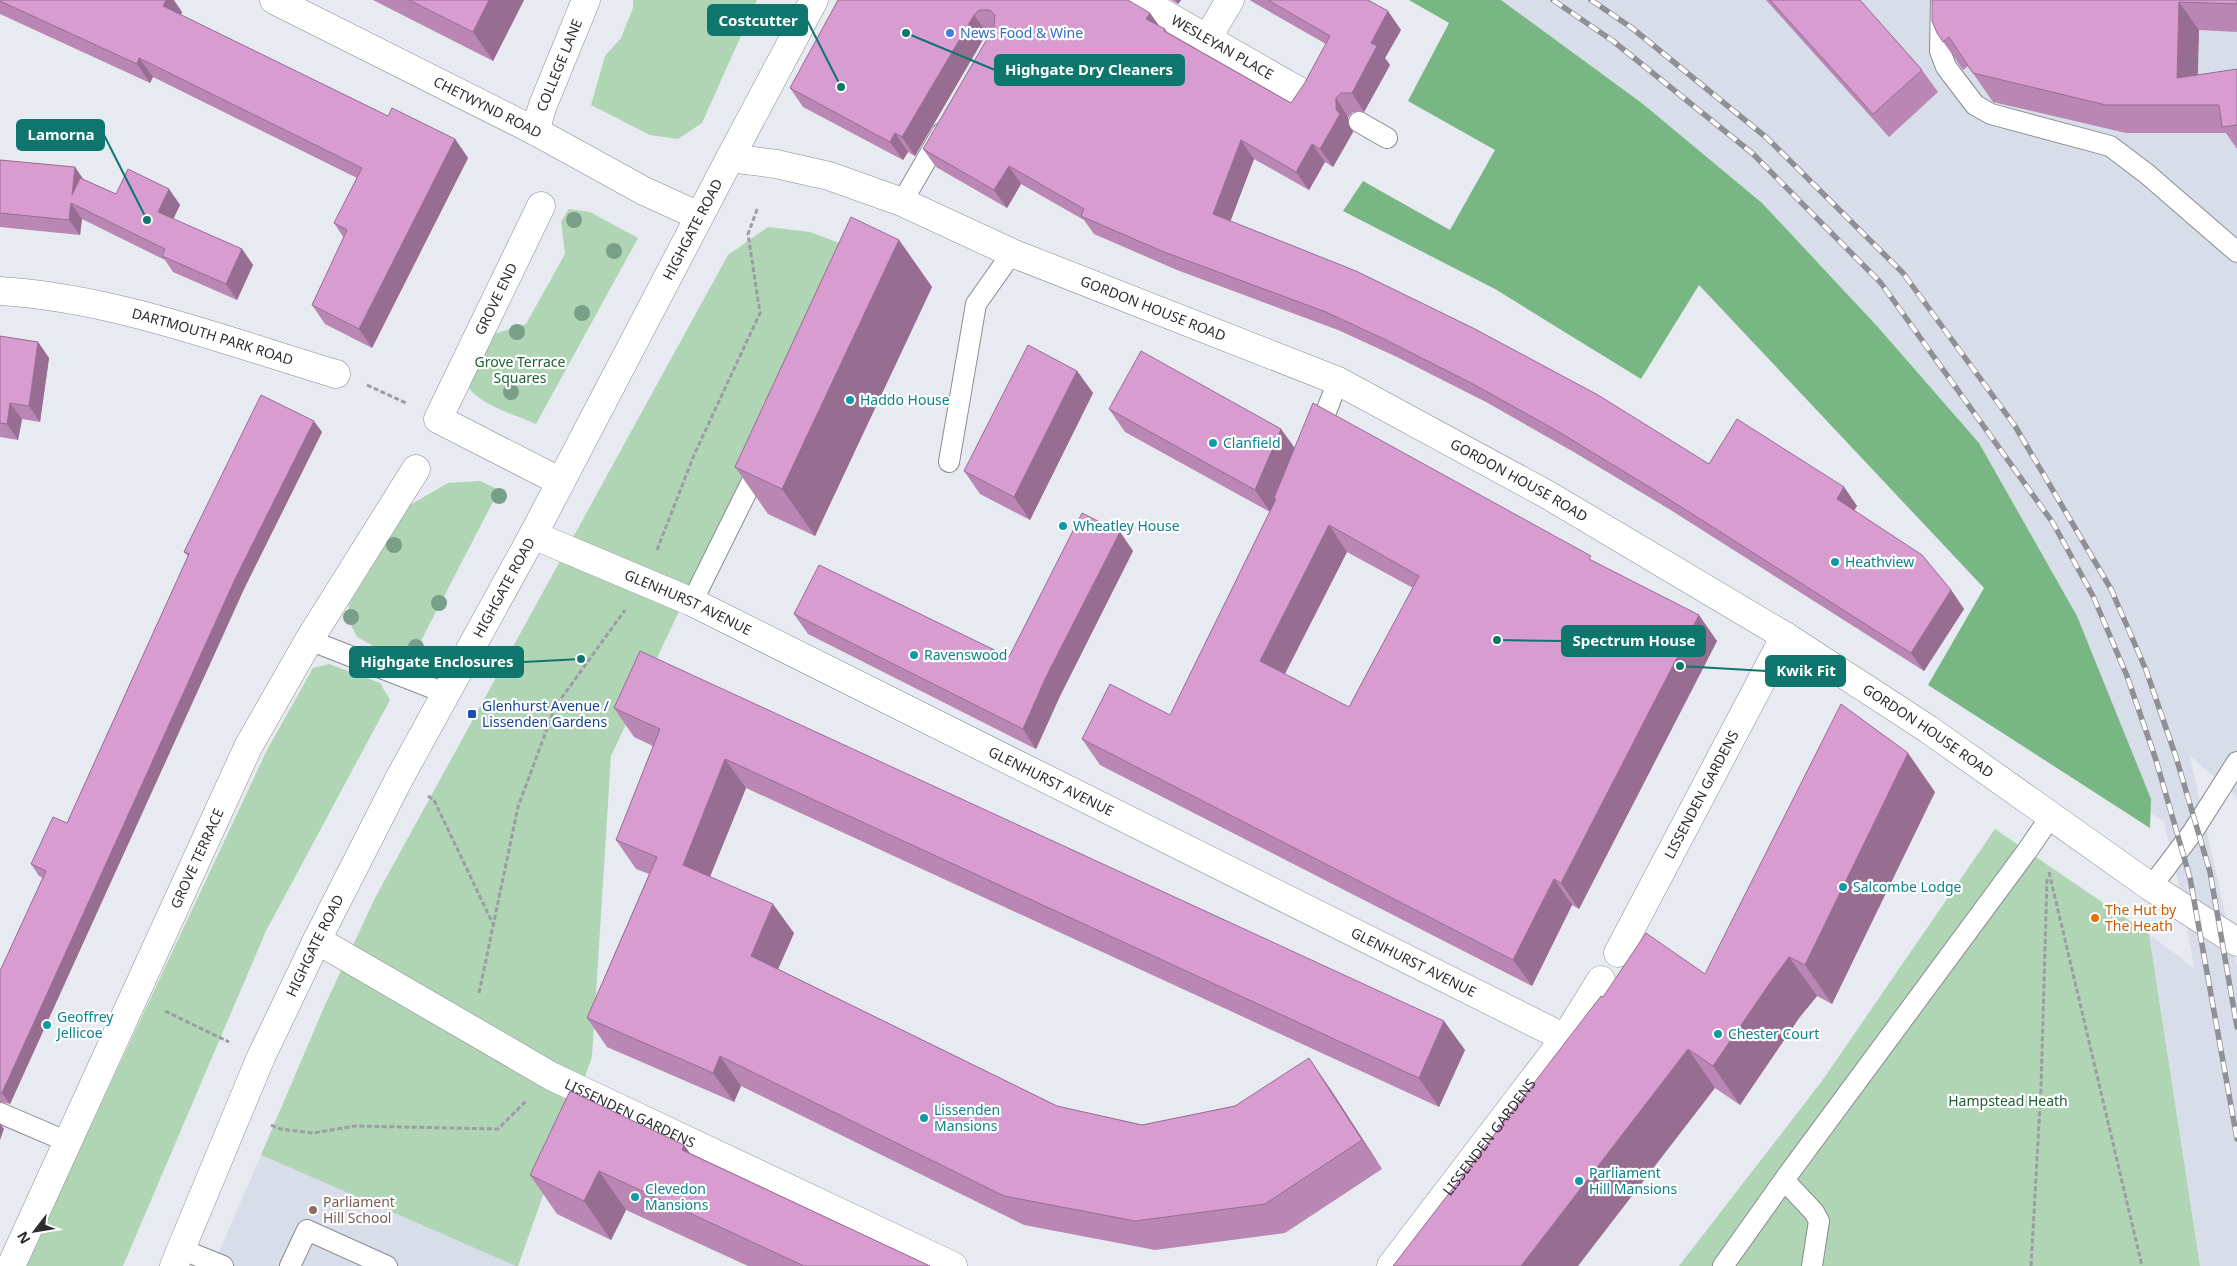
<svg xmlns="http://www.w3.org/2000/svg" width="2237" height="1266" font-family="'Noto Sans',sans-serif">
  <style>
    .built { fill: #d8ddea }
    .green { fill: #afd5b5 }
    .forest { fill: #78b784 }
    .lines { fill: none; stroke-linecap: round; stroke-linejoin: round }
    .service-casing { stroke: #898b91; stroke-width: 22 }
    .pedestrian-casing { stroke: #898b91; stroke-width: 29 }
    .minor-casing { stroke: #898b91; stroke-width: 29 }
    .tertiary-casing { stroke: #898b91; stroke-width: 29 }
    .secondary-casing { stroke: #898b91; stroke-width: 29 }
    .path { stroke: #9b9da2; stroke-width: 3; stroke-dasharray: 5 2.5; stroke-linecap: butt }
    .service { stroke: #fff; stroke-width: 20 }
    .pedestrian { stroke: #fff; stroke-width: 28 }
    .minor { stroke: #fff; stroke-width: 28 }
    .tertiary { stroke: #fff; stroke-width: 28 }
    .secondary { stroke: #fff; stroke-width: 28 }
    .rail-casing { stroke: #8e9095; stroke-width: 5.5 }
    .rail { stroke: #fff; stroke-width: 4; stroke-dasharray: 11; stroke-linecap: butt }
    .tree { fill: #789f87 }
    .wall { fill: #ba86b3; fill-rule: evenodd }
    .shaded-wall { fill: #976d92 }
    .building { fill: #d89cd0; stroke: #976d92; fill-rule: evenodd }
    .shop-dot { fill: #3f7fe0; stroke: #fff; stroke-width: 2 }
    .culture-dot { fill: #0f9aa8; stroke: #fff; stroke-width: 2 }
    .transit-dot { fill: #1a4fb4; stroke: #fff; stroke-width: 2 }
    .food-dot { fill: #e8710a; stroke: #fff; stroke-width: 2 }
    .education-dot { fill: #8d6e63; stroke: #fff; stroke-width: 2 }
    .labels { text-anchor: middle; stroke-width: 4.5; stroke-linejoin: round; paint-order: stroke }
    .shop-label { font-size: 14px; fill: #366cbe; stroke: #fff; text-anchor: start }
    .street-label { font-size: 14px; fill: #2c2d2f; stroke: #fff }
    .park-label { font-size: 14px; fill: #1e6231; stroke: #fff }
    .culture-label { font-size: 14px; fill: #0d838f; stroke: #fff; text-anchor: start }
    .transit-label { font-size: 14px; fill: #164399; stroke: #fff; text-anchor: start }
    .food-label { font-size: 14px; fill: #c56008; stroke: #fff; text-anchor: start }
    .education-label { font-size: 14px; fill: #785e54; stroke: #fff; text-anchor: start }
    .leader { fill: none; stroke: #0f766e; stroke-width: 2 }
    .callout-dot { fill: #0f766e; stroke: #fff; stroke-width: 2 }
    .callout { fill: #0f766e; stroke: #0f766e; stroke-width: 2 }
    .callout-label { font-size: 15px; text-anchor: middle; font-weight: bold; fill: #fff }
  </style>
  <rect width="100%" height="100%" fill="#e7eaf0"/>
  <path class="built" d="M 1501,0 L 2237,0 L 2237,797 L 2190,756 L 2237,966 L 2237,1266 L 2200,1266 L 2149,934 L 2194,968 L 2180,890 L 2164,822 L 2006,717 L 2077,616 L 1979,443 L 1877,326 L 1762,203 L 1643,104 Z
    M 261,1155 L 516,1266 L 213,1266 Z"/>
  <path class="green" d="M 633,0 L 757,0 L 702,123 L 678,139 L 650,135 L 591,105 L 605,56 L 621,38 L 633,8 Z
    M 569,209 L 590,212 L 638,238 L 536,424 C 516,415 477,404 467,385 L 494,334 L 526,324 L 565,254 L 561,221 Z
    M 768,227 L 810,232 L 850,247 L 611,756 L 592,1057 L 518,1266 L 516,1266 L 261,1155 L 325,1005 L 375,898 L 728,255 Z
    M 480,481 L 499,490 L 422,639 L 406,653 L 388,654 L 357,637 L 348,619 L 349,604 L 410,505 L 448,483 Z
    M 329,664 L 380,683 L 390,700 L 266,931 L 123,1266 L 25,1266 L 267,750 L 313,668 Z
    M 1995,829 L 2149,934 L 2200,1266 L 1679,1266 L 1822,1081 Z"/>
  <path class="forest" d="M 1409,0 L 1501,0 L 1643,104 L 1762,203 L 1877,326 L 1979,443 L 2077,616 L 2151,799 L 2150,828 L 1928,685 L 1984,588 L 1699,285 L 1641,379 L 1495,289 L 1343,211 L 1363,181 L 1450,230 L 1495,150 L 1408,101 L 1449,23 Z"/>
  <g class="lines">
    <g class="service-casing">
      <path id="service" d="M 1941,0 L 1940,51 L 1946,67 L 1975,105 L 1991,114 L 2110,146 L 2147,174 L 2237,252
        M 1359,122 L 1387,138
        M 902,202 L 942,133
        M 1317,435 L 1338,381
        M 949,462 L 976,304 L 1012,253
        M 692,602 L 761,463
        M 309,640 L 445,693
        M 2151,887 L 2192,833 L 2237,762
        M 0,1113 L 68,1142
        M 1784,1180 L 1814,1212 L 1819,1221 L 1812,1266
        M 181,1249 L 223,1266
        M 290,1266 L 307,1230 L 387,1266
        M 1723,1266 L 1784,1180 L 2027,851 L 2051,816"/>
    </g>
    <g class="pedestrian-casing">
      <g id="pedestrian">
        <path id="s1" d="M 535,131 L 543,105 L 586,0"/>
      </g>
    </g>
    <g class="minor-casing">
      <g id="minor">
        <path id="s2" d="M 274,0 L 535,131 L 644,191 L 699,216"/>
        <path id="s3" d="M 1140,0 L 1304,94"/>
        <path d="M 1207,39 L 1230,0"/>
        <path d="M 541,206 L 438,419 L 561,482"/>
        <path id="s4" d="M 0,291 C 114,298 226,341 336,374"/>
        <path id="s5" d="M 533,535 L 692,602 L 1565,1038"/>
        <path id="s6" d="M 317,940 L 551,1076 L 953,1266"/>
        <path id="s7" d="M 1618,953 L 1785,636"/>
        <path id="s8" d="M 11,1266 L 248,747 L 309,640 L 416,469"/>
        <path id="s9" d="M 1391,1266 L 1565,1038 L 1601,980"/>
      </g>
    </g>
    <g class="tertiary-casing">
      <g id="tertiary">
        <path id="s10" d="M 174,1266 L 261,1057 L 317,940 L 399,779 L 533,535 L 730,158"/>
      </g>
    </g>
    <g class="secondary-casing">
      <g id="secondary">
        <path id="s11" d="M 814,0 L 730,158 L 776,164 L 829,176 L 902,202 L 1012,253 L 1338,381 L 1548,495 L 1785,636 L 1928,729 L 2151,887 L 2237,942"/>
      </g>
    </g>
    <path class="path" d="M 367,385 L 406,403
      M 657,550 L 694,455 L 760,313 L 748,234 L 758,207
      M 499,710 L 555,707
      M 428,796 L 434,800 L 493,924
      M 2049,872 L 2142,1266
      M 479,993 L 518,807 L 555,707 L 625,610
      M 165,1011 L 229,1042
      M 271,1125 L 280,1129 L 313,1133 L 355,1126 L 498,1129 L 526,1101
      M 2031,1266 L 2041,1088 L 2047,879"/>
    <use href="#service" class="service"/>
    <use href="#pedestrian" class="pedestrian"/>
    <use href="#minor" class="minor"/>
    <use href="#tertiary" class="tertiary"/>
    <use href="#secondary" class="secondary"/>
    <g class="rail-casing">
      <path id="rail" d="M 1553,0 L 1613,41 L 1752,153 L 1881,283 L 2053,523 L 2093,596 L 2127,676 L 2156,760 L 2190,878 L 2237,1139
        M 1591,0 L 1632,28 L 1767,138 L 1903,273 L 2015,426 L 2111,589 L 2146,670 L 2176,757 L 2210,872 L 2237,1027"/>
    </g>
    <use href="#rail" class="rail"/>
  </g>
  <g class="tree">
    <circle cx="574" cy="220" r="8"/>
    <circle cx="614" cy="251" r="8"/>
    <circle cx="582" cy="313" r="8"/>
    <circle cx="517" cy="332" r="8"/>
    <circle cx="511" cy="392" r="8"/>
    <circle cx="499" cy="496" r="8"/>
    <circle cx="394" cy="545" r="8"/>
    <circle cx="439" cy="603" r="8"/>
    <circle cx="351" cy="617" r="8"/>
    <circle cx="416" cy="647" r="8"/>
  </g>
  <path class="wall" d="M 0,0 L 182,12 L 181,15 L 388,116 L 455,139 L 468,158 L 372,348 L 325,324 L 312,305 L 344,238 L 334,223 L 357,178 L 153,77 L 150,83 L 0,14 Z
    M 373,0 L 524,0 L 493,61 Z
    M 838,0 L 1128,0 L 1159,26 L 1165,29 L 1168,33 L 1291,103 L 1304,84 L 1326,44 L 1251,1 L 1250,0 L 1368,0 L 1401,30 L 1385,58 L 1390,65 L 1364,112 L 1353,112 L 1348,117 L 1349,126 L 1353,132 L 1333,167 L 1325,162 L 1309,190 L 1254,159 L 1230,221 L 1709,464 L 1844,487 L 1857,506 L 1854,510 L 1951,590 L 1964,609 L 1924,671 L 1669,509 L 1572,451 L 1486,402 L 1397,357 L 1338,330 L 1177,270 L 1094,234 L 1084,220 L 1021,184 L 1007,208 L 936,167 L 923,149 L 993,29 L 992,29 L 987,33 L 915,156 L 908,152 L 903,160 L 803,107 L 790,88 Z
    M 1171,0 L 1181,0 L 1178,4 Z
    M 1766,0 L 1860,0 L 1922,70 L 1938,92 L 1889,137 Z
    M 1932,0 L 2237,0 L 2237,32 L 2199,30 L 2197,75 L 2237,69 L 2237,149 L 2226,133 L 2126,133 L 1993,102 L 1968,66 L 1963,70 L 1937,33 Z
    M 0,160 L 83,179 L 116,194 L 169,189 L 180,205 L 173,219 L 242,249 L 253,265 L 237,300 L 173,272 L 165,260 L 82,219 L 80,235 L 0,227 Z
    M 899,240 L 932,287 L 815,536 L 768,514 L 735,467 Z
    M 0,336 L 38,342 L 49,358 L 40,422 L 22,419 L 18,440 L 0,437 Z
    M 1077,371 L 1093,393 L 1030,520 L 980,494 L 964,471 Z
    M 1109,409 L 1281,429 L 1295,448 L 1594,562 L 1717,641 L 1579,909 L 1572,905 L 1532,986 L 1100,765 L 1082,739 L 1170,715 L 1270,512 L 1125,432 ZM 1347,552 L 1413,588 L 1349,707 L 1285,674 Z
    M 322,432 L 244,589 L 10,1104 L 0,1102 L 0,971 L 43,878 L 39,876 L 31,864 L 67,823 L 188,556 L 184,552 Z
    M 1120,532 L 1133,551 L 1060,696 L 1036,749 L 808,634 L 794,614 L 1009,657 Z
    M 614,708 L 1465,1050 L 1439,1107 L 746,788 L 710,876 L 794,933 L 778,969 L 1057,1106 L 1142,1125 L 1329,1087 L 1382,1169 L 1285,1233 L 1155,1250 L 1024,1225 L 741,1086 L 734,1102 L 607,1047 L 587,1018 L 649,874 L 636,869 L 616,840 L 653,746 L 634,737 Z
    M 1935,792 L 1832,1004 L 1817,996 L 1799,1018 L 1740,1105 L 1715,1088 L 1603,997 L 1705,974 Z
    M 684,1145 L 690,1153 L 930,1266 L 748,1266 L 626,1210 L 611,1240 L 557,1214 L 530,1175 Z"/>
  <path class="shaded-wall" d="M 166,0 L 174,0 L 182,12 L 176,25 L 163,6 Z
    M 489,0 L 524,0 L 493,61 L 473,32 Z
    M 1176,0 L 1181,0 L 1178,4 Z
    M 2179,2 L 2199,30 L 2197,105 L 2177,78 Z
    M 1388,11 L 1401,30 L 1385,58 L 1390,65 L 1364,112 L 1352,93 L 1371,43 Z
    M 1150,13 L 1163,31 L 1146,19 Z
    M 974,15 L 987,33 L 915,156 L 902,137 Z
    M 139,58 L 153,77 L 150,83 L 137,64 Z
    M 1336,98 L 1348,117 L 1349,126 L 1353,132 L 1333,167 L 1320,149 L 1336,109 Z
    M 895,133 L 908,152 L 903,160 L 890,142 Z
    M 455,139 L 468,158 L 372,348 L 359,329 Z
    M 1241,140 L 1254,159 L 1226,233 L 1213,214 Z
    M 1312,144 L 1325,162 L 1309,190 L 1296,172 Z
    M 1009,166 L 1021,184 L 1007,208 L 994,190 Z
    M 75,167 L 86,183 L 72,195 Z
    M 169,189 L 180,205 L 169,228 L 158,212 Z
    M 71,203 L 82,219 L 80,235 L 69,220 Z
    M 899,240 L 932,287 L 815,536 L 782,489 Z
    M 242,249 L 253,265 L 237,300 L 226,284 Z
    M 38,342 L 49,358 L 40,422 L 29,406 Z
    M 1077,371 L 1093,393 L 1030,520 L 1014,497 Z
    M 10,403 L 22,419 L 18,440 L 7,424 Z
    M 314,421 L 322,432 L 244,589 L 10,1104 L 2,1093 L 236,577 Z
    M 1281,429 L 1297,452 L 1274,498 L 1276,501 L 1271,513 L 1255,490 Z
    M 1844,487 L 1857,506 L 1850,517 L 1837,499 Z
    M 1329,525 L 1347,552 L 1278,687 L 1260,661 Z
    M 1120,532 L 1133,551 L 1060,696 L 1036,749 L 1023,729 L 1046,677 Z
    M 1951,590 L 1964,609 L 1924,671 L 1911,653 Z
    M 1699,615 L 1717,641 L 1579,909 L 1561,883 Z
    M 1908,753 L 1935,792 L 1832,1004 L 1805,965 Z
    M 725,759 L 746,788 L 703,894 L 683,865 Z
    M 1554,879 L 1572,905 L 1532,986 L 1513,960 Z
    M 773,904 L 794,933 L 771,985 L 751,956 Z
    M 1789,957 L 1817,996 L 1799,1018 L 1740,1105 L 1713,1066 L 1772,980 Z
    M 1444,1021 L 1465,1050 L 1439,1107 L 1419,1078 Z
    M 1688,1049 L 1715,1088 L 1578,1266 L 1521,1266 Z
    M 720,1056 L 741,1086 L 734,1102 L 713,1073 Z
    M 1309,1058 L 1329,1087 L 1382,1169 L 1362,1140 Z
    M 0,1123 L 4,1129 L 0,1140 Z
    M 684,1145 L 711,1184 L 682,1150 Z
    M 599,1171 L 626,1210 L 611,1240 L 584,1201 Z"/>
  <path class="building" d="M 0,0 L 166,0 L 163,6 L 388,116 L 392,108 L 455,139 L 359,329 L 312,305 L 347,230 L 334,223 L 362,168 L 139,58 L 137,64 L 0,1 Z
    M 409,0 L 489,0 L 473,32 Z
    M 838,0 L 1128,0 L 1150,13 L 1146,19 L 1165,29 L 1164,31 L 1291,103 L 1304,84 L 1330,36 L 1268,0 L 1368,0 L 1388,11 L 1371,43 L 1377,46 L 1352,93 L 1341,93 L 1336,98 L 1336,109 L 1340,114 L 1320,149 L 1312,144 L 1296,172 L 1241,140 L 1213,214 L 1356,271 L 1473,328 L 1598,395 L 1709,464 L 1737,419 L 1844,487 L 1837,499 L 1922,555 L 1951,590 L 1911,653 L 1656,491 L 1559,432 L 1473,384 L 1384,339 L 1326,312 L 1164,252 L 1081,216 L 1084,209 L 1009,166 L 994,190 L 923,149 L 994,27 L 995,15 L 990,10 L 979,10 L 974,15 L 902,137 L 895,133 L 890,142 L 790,88 Z
    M 1770,0 L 1860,0 L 1922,70 L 1873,114 Z
    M 1932,0 L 2237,0 L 2237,4 L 2179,2 L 2177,78 L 2237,69 L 2237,125 L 2222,127 L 2219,105 L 2106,105 L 1973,73 L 1949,37 L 1943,42 L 1937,33 L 1932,21 Z
    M 0,160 L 75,167 L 72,195 L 80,178 L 116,194 L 128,169 L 169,189 L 158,212 L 242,249 L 226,284 L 162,256 L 165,249 L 71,203 L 69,220 L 0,213 Z
    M 851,217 L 899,240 L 782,489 L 735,467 Z
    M 0,336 L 38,342 L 29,406 L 10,403 L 7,424 L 0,423 Z
    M 1028,345 L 1077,371 L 1014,497 L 964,471 Z
    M 1141,351 L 1281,429 L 1255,490 L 1109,409 Z
    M 261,395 L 314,421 L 236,577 L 2,1093 L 0,1092 L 0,971 L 46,871 L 31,864 L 53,817 L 67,823 L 189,554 L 184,552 Z
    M 1313,403 L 1591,556 L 1589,559 L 1699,615 L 1561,883 L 1554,879 L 1513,960 L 1082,739 L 1110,684 L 1170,715 L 1276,499 L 1274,498 ZM 1329,525 L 1419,576 L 1349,707 L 1260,661 Z
    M 1082,513 L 1120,532 L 1046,677 L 1023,729 L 794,614 L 819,565 L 1009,657 Z
    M 640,651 L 1444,1021 L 1419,1078 L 725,759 L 683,865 L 773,904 L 751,956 L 1057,1106 L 1142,1125 L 1235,1106 L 1309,1058 L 1362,1140 L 1265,1204 L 1135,1221 L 1004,1196 L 720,1056 L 713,1073 L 587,1018 L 657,857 L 616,840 L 660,729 L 614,708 Z
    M 1841,704 L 1908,753 L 1805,965 L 1789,957 L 1772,980 L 1713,1066 L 1688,1049 L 1521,1266 L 1393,1266 L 1601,996 L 1603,997 L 1646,933 L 1705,974 Z
    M 570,1091 L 684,1145 L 682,1150 L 930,1266 L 804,1266 L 599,1171 L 584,1201 L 530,1175 Z"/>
  <circle class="shop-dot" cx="950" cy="33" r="5"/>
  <g class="culture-dot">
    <circle cx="850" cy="400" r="5"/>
    <circle cx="1213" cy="443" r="5"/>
    <circle cx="1063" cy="526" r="5"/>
    <circle cx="1835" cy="562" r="5"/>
    <circle cx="914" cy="655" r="5"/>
    <circle cx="1843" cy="887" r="5"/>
    <circle cx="47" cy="1025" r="5"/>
    <circle cx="1718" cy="1034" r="5"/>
    <circle cx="924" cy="1118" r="5"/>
    <circle cx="1579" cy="1181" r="5"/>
    <circle cx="635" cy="1197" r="5"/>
  </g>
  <rect class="transit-dot" x="467" y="709" width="10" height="10" rx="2.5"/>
  <circle class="food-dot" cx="2095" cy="918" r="5"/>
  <circle class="education-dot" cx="313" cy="1210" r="5"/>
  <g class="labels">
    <g class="shop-label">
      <text x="960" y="38">News Food &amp; Wine</text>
    </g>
    <g class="street-label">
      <text dy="5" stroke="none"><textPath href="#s3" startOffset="95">WESLEYAN PLACE</textPath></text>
      <text dy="5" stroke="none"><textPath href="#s1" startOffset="70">COLLEGE LANE</textPath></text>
      <text dy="5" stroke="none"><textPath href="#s2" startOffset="239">CHETWYND ROAD</textPath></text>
      <text dy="5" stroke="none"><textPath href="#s10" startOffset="1160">HIGHGATE ROAD</textPath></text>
      <text transform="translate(496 299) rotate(-64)" y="5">GROVE END</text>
      <text dy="5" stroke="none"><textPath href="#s11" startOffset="630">GORDON HOUSE ROAD</textPath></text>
      <text dy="5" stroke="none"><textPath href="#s4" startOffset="218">DARTMOUTH PARK ROAD</textPath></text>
      <text dy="5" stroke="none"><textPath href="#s11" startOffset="1035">GORDON HOUSE ROAD</textPath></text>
      <text dy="5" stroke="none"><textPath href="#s10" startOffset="755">HIGHGATE ROAD</textPath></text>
      <text dy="5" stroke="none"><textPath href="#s5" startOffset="169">GLENHURST AVENUE</textPath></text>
      <text dy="5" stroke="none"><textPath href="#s11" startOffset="1515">GORDON HOUSE ROAD</textPath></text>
      <text dy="5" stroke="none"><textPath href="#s5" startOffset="574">GLENHURST AVENUE</textPath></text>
      <text dy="5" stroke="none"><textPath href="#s7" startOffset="179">LISSENDEN GARDENS</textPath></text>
      <text dy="5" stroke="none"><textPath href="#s8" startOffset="448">GROVE TERRACE</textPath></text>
      <text dy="5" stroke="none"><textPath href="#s10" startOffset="350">HIGHGATE ROAD</textPath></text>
      <text dy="5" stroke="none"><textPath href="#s5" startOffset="979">GLENHURST AVENUE</textPath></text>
      <text dy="5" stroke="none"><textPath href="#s6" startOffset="358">LISSENDEN GARDENS</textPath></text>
      <text dy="5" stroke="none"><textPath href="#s9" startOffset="162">LISSENDEN GARDENS</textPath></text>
    </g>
    <g class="park-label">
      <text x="520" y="367">Grove Terrace<tspan x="520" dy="16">Squares</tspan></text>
      <text x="2008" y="1106">Hampstead Heath</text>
    </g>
    <g class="culture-label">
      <text x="860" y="405">Haddo House</text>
      <text x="1223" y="448">Clanfield</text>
      <text x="1073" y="531">Wheatley House</text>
      <text x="1845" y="567">Heathview</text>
      <text x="924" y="660">Ravenswood</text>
      <text x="1853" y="892">Salcombe Lodge</text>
      <text x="57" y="1022">Geoffrey<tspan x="57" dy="16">Jellicoe</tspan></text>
      <text x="1728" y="1039">Chester Court</text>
      <text x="934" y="1115">Lissenden<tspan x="934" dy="16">Mansions</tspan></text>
      <text x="1589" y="1178">Parliament<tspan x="1589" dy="16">Hill Mansions</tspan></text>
      <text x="645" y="1194">Clevedon<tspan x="645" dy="16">Mansions</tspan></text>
    </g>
    <g class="transit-label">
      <text x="482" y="711">Glenhurst Avenue /<tspan x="482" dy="16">Lissenden Gardens</tspan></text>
    </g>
    <g class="food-label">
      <text x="2105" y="915">The Hut by<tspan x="2105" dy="16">The Heath</tspan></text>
    </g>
    <g class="education-label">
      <text x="323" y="1207">Parliament<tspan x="323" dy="16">Hill School</tspan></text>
    </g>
  </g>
  <path class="leader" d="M841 87L807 20M906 33L995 70M147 220L104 135M1497 640L1562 641M581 659L523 662M1680 666L1766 671"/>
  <g class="callout-dot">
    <circle cx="841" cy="87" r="5"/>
    <circle cx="906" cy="33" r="5"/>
    <circle cx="147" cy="220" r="5"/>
    <circle cx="1497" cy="640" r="5"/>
    <circle cx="581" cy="659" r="5"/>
    <circle cx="1680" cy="666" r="5"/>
  </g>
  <g class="callout">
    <rect x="708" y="5" width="99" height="30" rx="5"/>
    <rect x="995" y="55" width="189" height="30" rx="5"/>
    <rect x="17" y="120" width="87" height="30" rx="5"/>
    <rect x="1562" y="626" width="143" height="30" rx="5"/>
    <rect x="350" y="647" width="173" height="30" rx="5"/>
    <rect x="1766" y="656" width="79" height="30" rx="5"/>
  </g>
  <g class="callout-label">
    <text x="758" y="26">Costcutter</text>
    <text x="1089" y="75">Highgate Dry Cleaners</text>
    <text x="61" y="140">Lamorna</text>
    <text x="1634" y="646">Spectrum House</text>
    <text x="437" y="667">Highgate Enclosures</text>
    <text x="1806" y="676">Kwik Fit</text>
  </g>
  <g transform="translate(35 1231) rotate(239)" stroke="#ffffff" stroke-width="4" paint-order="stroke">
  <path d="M0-4L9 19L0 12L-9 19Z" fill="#2c2d2f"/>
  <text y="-8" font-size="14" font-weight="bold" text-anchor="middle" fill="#2c2d2f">N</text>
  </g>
</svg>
